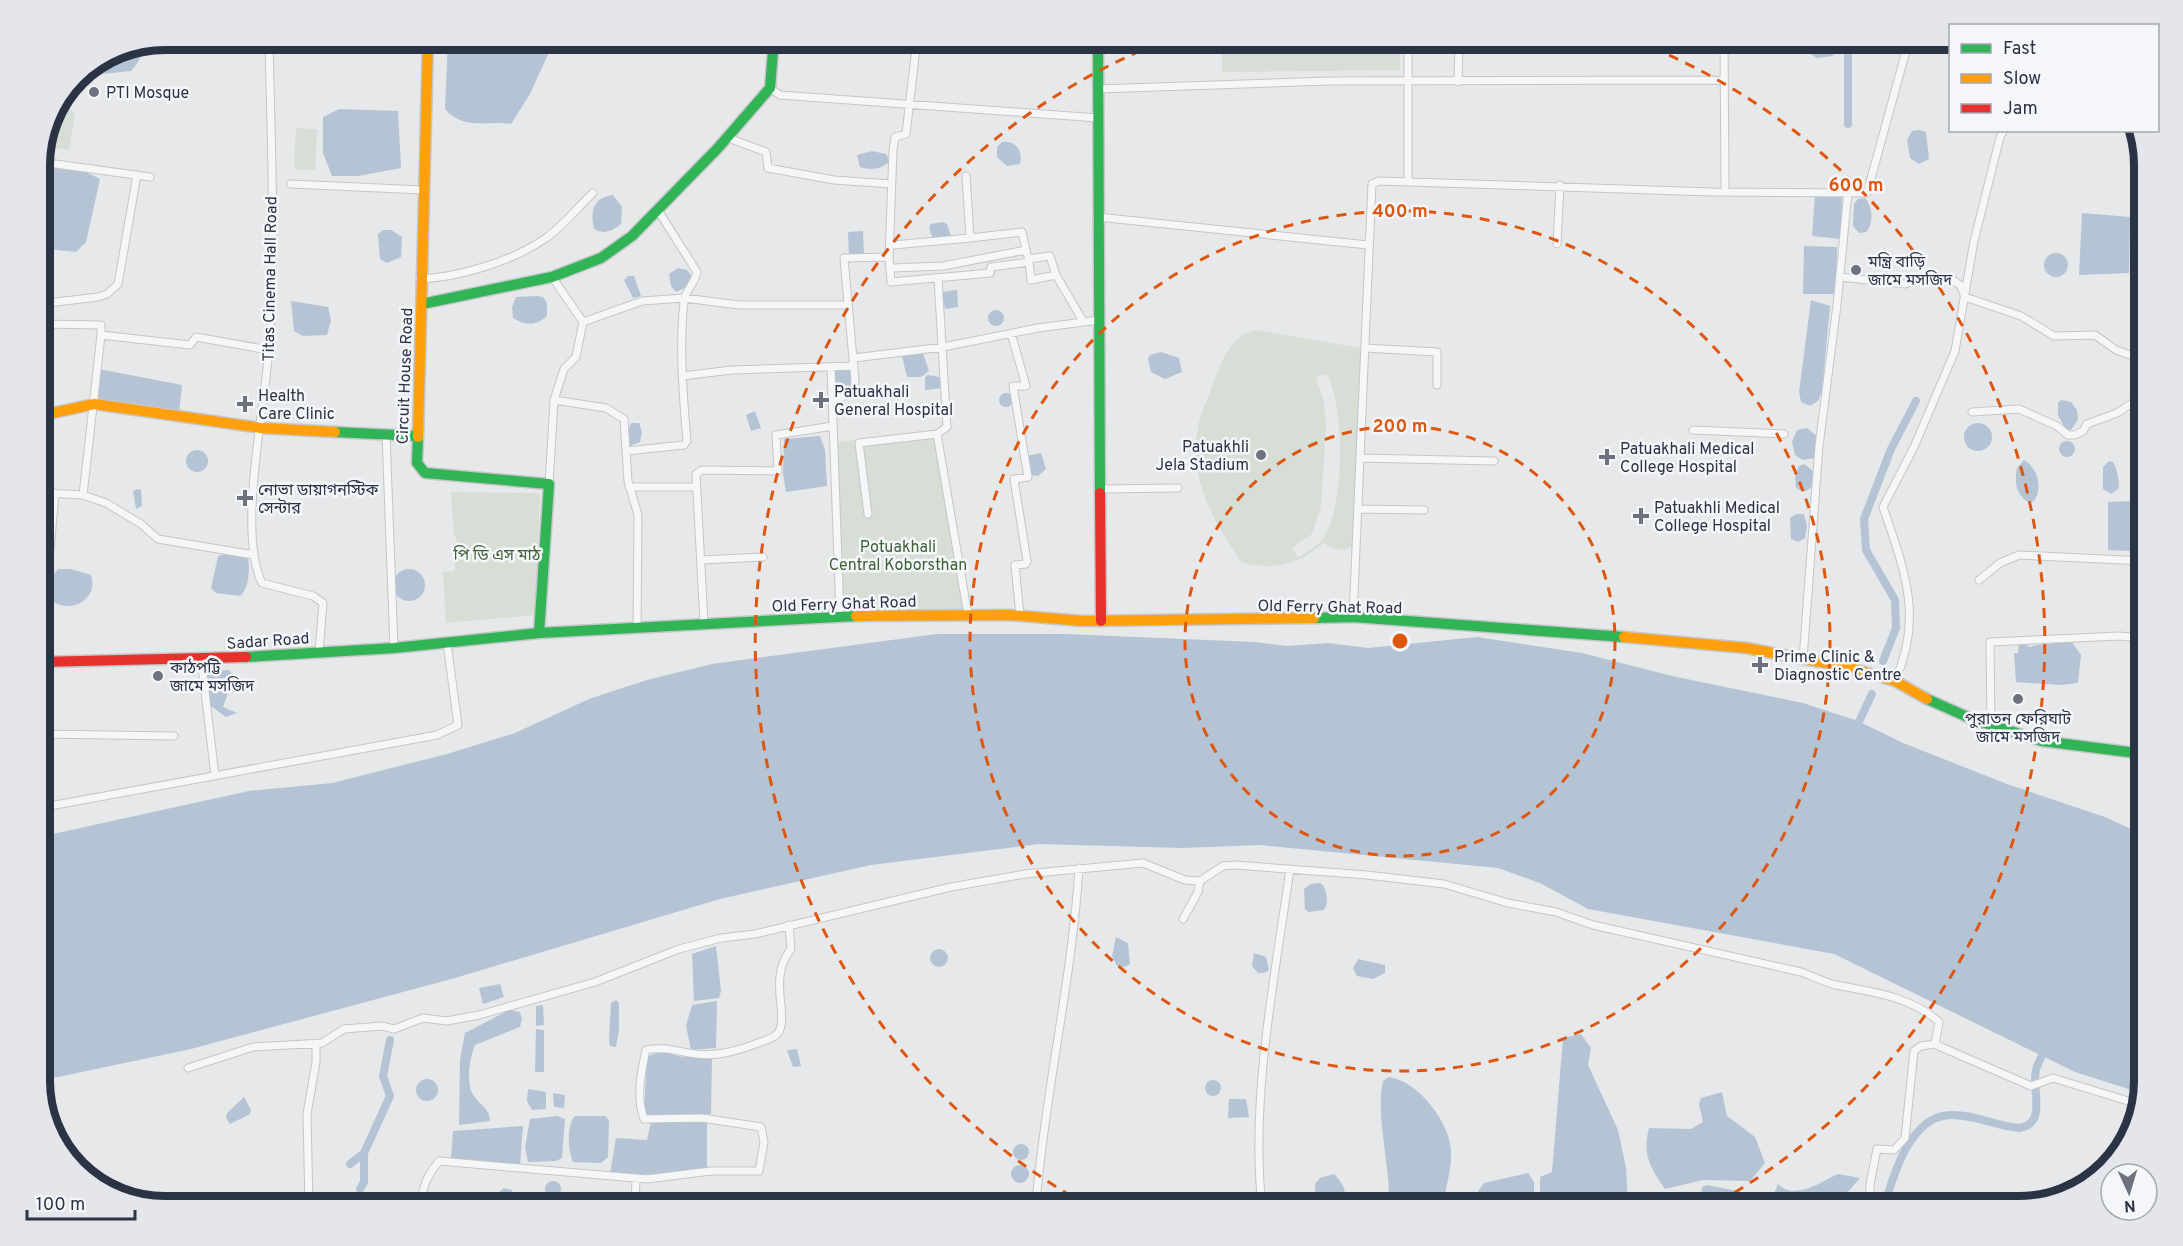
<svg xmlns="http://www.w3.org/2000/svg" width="2183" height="1246" font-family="Overpass,'Noto Sans Bengali',sans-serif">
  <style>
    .green { fill: #d6ded6; fill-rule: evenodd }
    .water { fill: #b4c4d5 }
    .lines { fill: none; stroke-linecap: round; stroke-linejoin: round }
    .canal { stroke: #b4c4d5; stroke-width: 8 }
    .street-casing { stroke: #c4c6c8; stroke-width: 9 }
    .fast-casing { stroke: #c4c6c8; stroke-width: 13 }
    .slow-casing { stroke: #c4c6c8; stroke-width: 13 }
    .jam-casing { stroke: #c4c6c8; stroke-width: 13 }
    .street { stroke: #f5f6f7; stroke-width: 7 }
    .fast { stroke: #30b455; stroke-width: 10 }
    .slow { stroke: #ff9f0a; stroke-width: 10 }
    .jam { stroke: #e5322d; stroke-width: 10 }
    .ring { fill: none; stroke: #df570f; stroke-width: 3; stroke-dasharray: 10 8 }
    .poi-dot { fill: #6c737f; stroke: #f4f6f9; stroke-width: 2 }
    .labels { text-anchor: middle; stroke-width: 5; stroke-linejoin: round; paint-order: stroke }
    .poi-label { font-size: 16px; fill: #2b3445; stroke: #f4f6f9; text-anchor: start }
    .street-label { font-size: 16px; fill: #2b3445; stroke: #f4f6f9 }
    .park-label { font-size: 16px; fill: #3f6138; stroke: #f4f6f9 }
    .rim { fill: none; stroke: #2b3445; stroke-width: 8 }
    .centre { fill: #df570f; stroke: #f4f6f9; stroke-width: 3 }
    .ring-label { font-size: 18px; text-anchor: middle; font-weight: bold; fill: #df570f; stroke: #f4f6f9; stroke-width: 5; stroke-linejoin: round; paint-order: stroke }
  </style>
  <rect width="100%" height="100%" fill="#e6e8ea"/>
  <path class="green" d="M 1222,39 L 1400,39 L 1400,70 L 1222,72 Z
    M 70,85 L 70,109 L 75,115 L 69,150 L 42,146 L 49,116 Z
    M 296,128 L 317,129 L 315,170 L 294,169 Z
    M 1256,330 L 1361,348 L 1355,544 C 1343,554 1334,549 1323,543 C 1299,565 1274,570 1242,563 C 1213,521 1187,477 1199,423 C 1203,407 1211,391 1216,376 C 1224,355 1233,335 1256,330 ZM 1327,374 C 1345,409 1344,499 1326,534 C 1320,545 1308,551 1298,557 L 1292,548 L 1312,534 L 1321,505 L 1326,428 L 1324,402 L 1316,377 Z
    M 936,433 L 963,611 L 844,612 L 836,442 Z
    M 451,492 L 536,493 L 540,495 L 535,615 L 446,623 L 443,572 L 455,571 L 456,536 L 454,536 Z"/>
  <path class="water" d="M 448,39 L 555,39 L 530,94 L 511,124 C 486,120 464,131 445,109 Z
    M 1801,39 L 1841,39 L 1839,50 L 1832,56 L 1817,58 L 1803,49 Z
    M 145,43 L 138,62 L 131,71 L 75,77 L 117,48 Z
    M 339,109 L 398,111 L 401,168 L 358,176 L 332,176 L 323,153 L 323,117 Z
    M 1919,130 L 1926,132 L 1929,159 L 1919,164 L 1910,158 L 1907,140 L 1912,131 Z
    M 1002,142 C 1016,140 1023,151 1020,164 L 1007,166 L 997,157 L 997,147 Z
    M 872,151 L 886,154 L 890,161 C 883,169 870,171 860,167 L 857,155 Z
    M 54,166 L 84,171 L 100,179 L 86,242 L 76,252 L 47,249 L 39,244 L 47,173 L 49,168 Z
    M 613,195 L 622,207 L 621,224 C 612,231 605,235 594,229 C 590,211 593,198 613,195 Z
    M 1815,195 L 1842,195 L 1841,239 L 1812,236 Z
    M 1865,198 C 1873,207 1874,224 1866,232 L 1859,233 L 1853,226 L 1854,204 L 1858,199 Z
    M 2082,213 L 2130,217 L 2129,273 L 2079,275 Z
    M 943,222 L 947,224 L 951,236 L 933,239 L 929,228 L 931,224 Z
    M 391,230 L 402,237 L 401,257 L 387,263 L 380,259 L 378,234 L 383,230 Z
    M 863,231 L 864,254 L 849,255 L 848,232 Z
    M 1804,246 L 1837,247 L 1836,294 L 1803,294 Z
    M2044 265a12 12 0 1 1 24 0a12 12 0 1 1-24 0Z
    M 678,268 L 687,270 L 692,277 L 689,286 L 676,292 L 671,286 L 669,274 Z
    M 628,276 L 634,276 L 641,296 L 633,298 L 624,280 Z
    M 957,290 L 958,307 L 945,309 L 942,292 Z
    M 537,296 L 543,297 L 547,303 L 547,316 C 536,326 526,326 513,318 L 512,307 L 516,297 Z
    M 1811,300 L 1830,306 L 1822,391 L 1818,401 L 1810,406 L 1801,402 L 1799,392 Z
    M 291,301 L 328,307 L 331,320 L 327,335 L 303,336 L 294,331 Z
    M988 318a8 8 0 1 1 16 0a8 8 0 1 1-16 0Z
    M 1161,352 L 1179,358 L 1182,372 L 1165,379 L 1151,372 L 1148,359 L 1150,355 Z
    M 923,353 L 929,371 L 921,377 L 907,377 L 902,356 Z
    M 851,368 L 853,381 L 851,391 L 837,395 L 834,392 L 833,370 Z
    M 99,369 L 182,385 L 179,414 L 97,402 Z
    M 928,375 L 940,377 L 943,388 L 925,390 L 925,377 Z
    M999 400a7 7 0 1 1 14 0a7 7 0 1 1-14 0Z
    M 2061,400 L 2071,402 L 2077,410 L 2078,420 L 2071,430 L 2066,430 L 2058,415 L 2058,403 Z
    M 755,411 L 761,428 L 751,431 L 746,415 Z
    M1964 437a14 14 0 1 1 28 0a14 14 0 1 1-28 0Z
    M 631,423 L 639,423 L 642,432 L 640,442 L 630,446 L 628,432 Z
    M 1807,428 L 1818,437 L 1815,458 L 1803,460 L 1795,455 L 1792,442 L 1797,430 Z
    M 820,436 L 825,450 L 827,486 L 786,492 L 783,474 L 784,439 Z
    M2059 449a8 8 0 1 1 16 0a8 8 0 1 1-16 0Z
    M186 461a11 11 0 1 1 22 0a11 11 0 1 1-22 0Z
    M 1041,453 L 1046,469 L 1038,476 L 1030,475 L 1027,456 Z
    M 2024,460 C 2038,468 2043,488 2034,501 L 2029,503 C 2016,494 2014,483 2017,468 Z
    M 2109,461 L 2113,462 C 2117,469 2119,479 2119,488 L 2111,494 L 2103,489 L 2103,467 Z
    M 1804,464 L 1813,471 L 1815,485 L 1804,492 L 1796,488 L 1795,476 L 1799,466 Z
    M 137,489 L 141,490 L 142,506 L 136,509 L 133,491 Z
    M 2134,501 L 2130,551 L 2108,550 L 2108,502 Z
    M 1796,514 L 1804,514 L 1807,526 L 1805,538 L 1798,542 L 1791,539 L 1790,518 Z
    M 224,554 L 248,558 C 250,569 249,589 240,596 L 216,593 L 211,588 L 218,556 Z
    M 58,569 L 71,569 L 91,575 C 99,600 70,615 51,600 L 49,580 Z
    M393 585a16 16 0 1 1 32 0a16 16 0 1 1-32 0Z
    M 937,634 L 1065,634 L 1255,642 L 1286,646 L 1328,643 L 1368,648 L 1477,637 L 1582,653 L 1672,676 L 1803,703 L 1858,721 L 1903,743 L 2007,784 L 2105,817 L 2144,835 L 2144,1082 L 2141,1093 L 2075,1072 L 1834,954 L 1588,909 L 1540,883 L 1498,868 L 1260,845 L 1182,848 L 1039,844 L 871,865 L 720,899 L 455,978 L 191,1049 L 39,1081 L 39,837 L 249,791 L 332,783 L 447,754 L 515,733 L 589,699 L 647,680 L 712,664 Z
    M 2057,642 L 2072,642 L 2081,655 L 2078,683 L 2061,685 L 2016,682 L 2014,653 L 2018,653 L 2019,644 L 2025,644 L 2030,647 C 2040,643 2048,646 2057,642 Z
    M 229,670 L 234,676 L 223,707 L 237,713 L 226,717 L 211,706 L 207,677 L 212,671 Z
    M 1320,883 L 1323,885 C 1327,894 1329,901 1324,910 L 1308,912 L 1305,909 L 1304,889 L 1311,884 Z
    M 1116,937 L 1128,943 L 1130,964 L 1125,967 L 1117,966 L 1112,956 Z
    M 716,946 L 721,991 L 719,998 L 694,1001 L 692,954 Z
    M930 958a9 9 0 1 1 18 0a9 9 0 1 1-18 0Z
    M 1254,953 L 1266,957 L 1269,970 L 1264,973 L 1258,973 L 1252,966 Z
    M 1358,959 L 1385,965 L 1385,973 L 1373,979 L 1357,976 L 1353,968 Z
    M 500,984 L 504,997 L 483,1004 L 479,988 Z
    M 616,1000 L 619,1003 L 619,1030 L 616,1047 L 610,1046 L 609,1040 L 611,1003 Z
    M 717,1001 L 716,1048 L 691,1050 L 686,1026 L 692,1005 Z
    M 543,1005 L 544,1025 L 536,1026 L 536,1006 Z
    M 509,1010 L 520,1012 L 522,1019 L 520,1027 L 475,1045 C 470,1057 466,1081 472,1093 C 478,1104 490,1108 490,1121 L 459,1125 L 460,1060 L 465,1033 Z
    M 536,1029 L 544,1030 L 544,1072 L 535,1072 Z
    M 1581,1034 L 1591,1048 L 1588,1065 L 1618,1130 L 1626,1168 L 1628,1202 L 1617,1207 L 1540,1207 L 1540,1177 L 1552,1172 L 1563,1038 Z
    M 797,1049 L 801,1066 L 793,1067 L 787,1050 Z
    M 663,1052 L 682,1057 L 712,1057 L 711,1114 L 648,1115 L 644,1112 L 647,1056 Z
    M 1389,1077 C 1418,1081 1450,1122 1451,1151 C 1452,1169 1445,1190 1443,1207 L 1389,1207 C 1391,1168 1375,1116 1383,1081 Z
    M416 1090a11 11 0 1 1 22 0a11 11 0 1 1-22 0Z
    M1205 1088a8 8 0 1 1 16 0a8 8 0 1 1-16 0Z
    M 528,1089 L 546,1092 L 546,1109 L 532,1110 L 527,1101 Z
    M 1722,1092 L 1727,1116 L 1755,1137 L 1765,1163 L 1750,1181 L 1703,1180 L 1665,1189 C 1650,1167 1642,1154 1649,1128 L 1691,1129 L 1703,1122 L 1699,1104 L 1701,1098 Z
    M 553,1093 L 565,1095 L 564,1108 L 554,1107 Z
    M 244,1097 L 251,1110 L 250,1114 L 230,1124 L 226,1118 L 227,1113 Z
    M 1229,1099 L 1246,1099 L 1249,1117 L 1228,1118 Z
    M 557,1116 L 565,1119 L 562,1158 L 556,1161 L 528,1162 L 525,1148 L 530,1119 Z
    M 575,1116 L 605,1116 L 609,1120 L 608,1157 L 601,1163 L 573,1162 C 568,1150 566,1126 575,1116 Z
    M 707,1121 L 707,1170 L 685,1170 L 670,1174 L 610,1174 L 616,1138 L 647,1140 L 651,1122 Z
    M 523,1126 L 520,1165 L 451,1158 L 453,1131 Z
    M1013 1152a8 8 0 1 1 16 0a8 8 0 1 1-16 0Z
    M1011 1174a9 9 0 1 1 18 0a9 9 0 1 1-18 0Z
    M 1528,1173 L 1534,1182 L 1534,1195 C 1523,1205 1498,1207 1484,1207 L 1478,1191 L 1484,1183 Z
    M 1334,1174 C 1344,1184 1349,1194 1341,1207 L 1320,1207 L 1316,1203 L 1315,1184 L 1320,1178 Z
    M 1838,1174 L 1860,1178 L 1835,1207 L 1768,1207 L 1778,1184 C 1795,1201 1821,1182 1838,1174 Z
    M545 1189a8 8 0 1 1 16 0a8 8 0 1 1-16 0Z
    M 1707,1185 L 1747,1193 L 1747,1207 L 1700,1207 L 1702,1187 Z
    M 504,1188 L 512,1190 L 508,1206 L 498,1204 L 499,1192 Z"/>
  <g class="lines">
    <path class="canal" d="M 1848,124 L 1848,39
      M 1883,661 L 1896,628 L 1895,600 L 1866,550 L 1864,519 L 1891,449 L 1916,401
      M 1855,730 L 1872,694
      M 350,1164 L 364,1153 L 390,1096 L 383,1076 L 390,1040
      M 360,1189 L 364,1182 L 364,1153
      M 1884,1207 C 1893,1176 1910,1116 1950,1115 C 1973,1114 1996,1126 2019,1128 C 2048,1124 2031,1089 2036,1070 C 2038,1063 2042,1055 2046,1048"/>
    <g class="street-casing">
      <path id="street" d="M 269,39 C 271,142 276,246 269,348 C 265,408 237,532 262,583 L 313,596 L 323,603 L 319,652
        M 1408,39 L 1408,182
        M 1724,39 L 1725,190
        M 1458,82 L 1459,39
        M 770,88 L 780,95 L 1098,118
        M 1098,89 L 1329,81 L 1724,80
        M 728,138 L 766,152 L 768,168 L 834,180 L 891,184
        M 41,162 L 150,177
        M 291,184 L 423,190
        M 1097,217 L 1368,245
        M 39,220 L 44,181 L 40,154
        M 970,238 L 1022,232 L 1027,254
        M 1557,244 L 1560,185
        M 893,245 L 970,238 L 966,176
        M 889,257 L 893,150 L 895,137 L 906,134 L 917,39
        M 1028,259 L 1050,256 L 1056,275 L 1083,321
        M 891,268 L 943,266 L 1026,250
        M 552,277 L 583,322 L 576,357 L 564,369 L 554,400 L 606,408 L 624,419 L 628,481 L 638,515 L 637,629
        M 1840,277 L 1905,284 L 1924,277 L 1948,277 L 1960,285 L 1965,297 L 2021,316 L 2054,336 L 2095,335 L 2116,350 L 2144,360
        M 420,279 C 460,277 513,261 546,238 C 563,226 578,207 593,193
        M 938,279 L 947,427 L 937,434 L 968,615
        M 39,304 L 98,297 L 107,294 L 118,284 L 137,175
        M 583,322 L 642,301 L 684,298 L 739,305 L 847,305
        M 39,324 L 101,325 L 101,335 L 190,345 L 196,337 L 269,350
        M 1011,333 L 1026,386 L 1013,386 L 1028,477 L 1014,479 L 1027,561 L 1026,564 L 1015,565 L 1020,616
        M 101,335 L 83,495 L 106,503 L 141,524 L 158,539 L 254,555
        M 1365,348 L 1437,352 L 1437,385
        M 854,358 L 943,347 L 1038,328 L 1099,320
        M 831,367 L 840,616
        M 682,376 L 732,370 L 854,366
        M 2143,393 L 2141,437 L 2144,449
        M 832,402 L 854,391 L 855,381 L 844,258 L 889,257 L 891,282 L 990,273 L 991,267 L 1029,262 L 1031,280 L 1056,275
        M 1972,412 L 2019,409 L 2057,426 L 2068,435 L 2075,435 L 2083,431 L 2087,424 L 2117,413 L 2140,398 L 2144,390
        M 1693,430 L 1784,434
        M 386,434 L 394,648
        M 627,451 L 684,445 L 687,441 C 683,395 679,348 684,301 C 685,291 695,283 697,272 L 659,212
        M 1361,458 L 1494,461
        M 549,484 L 554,400
        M 39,486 L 47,487 L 47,493 L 83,495
        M 629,487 L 696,487
        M 1100,489 L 1178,488
        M 1358,509 L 1424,510
        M 868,514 L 859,443 L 937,434
        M 50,550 L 55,493
        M 701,560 L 763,557
        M 1979,580 L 2000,563 L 2019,555 L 2144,561
        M 1353,617 L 1372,184 L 1379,181 L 1712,192 L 1867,193 L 1906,51 L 1905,47 L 1888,39
        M 704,623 L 696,474 L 702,470 L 778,471 L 776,435 L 833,426
        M 201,658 L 215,776
        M 1803,659 L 1819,446 L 1837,305 L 1848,192
        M 1895,681 C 1924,617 1904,569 1883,507 L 1914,447 L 1955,351 L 1974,241 L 2000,137 L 2004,130
        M 1991,725 L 1990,642 L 2119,636 L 2144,638
        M 39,734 L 174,736
        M 39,808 L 437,735 L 458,725 L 447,643
        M 1183,919 L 1198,892 L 1200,881 L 1223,866 L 1235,865 L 1367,875 L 1444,884 L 1508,903 L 1556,912 L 1593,925 L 1801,972 C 1812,976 1824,982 1836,985 C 1872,992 1910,996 1939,1022 L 1935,1044 L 1941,1047 L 2031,1086 L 2053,1078 L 2138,1104
        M 188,1068 L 253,1047 L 322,1043 L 344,1029 L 382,1026 L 394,1029 L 423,1018 L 447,1021 L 479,1015 L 595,982 L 679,949 L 721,938 L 755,934 L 951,887 L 1025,874 L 1143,863 L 1185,880 L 1200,881
        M 1036,1203 C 1045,1091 1072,981 1079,868
        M 309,1207 L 307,1114 L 316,1062 L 316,1044
        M 422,1207 C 421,1188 427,1176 439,1161 L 647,1179 L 711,1171 L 759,1171 L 764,1142 L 761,1127 L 702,1118 L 644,1119 C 636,1097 641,1072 646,1050 C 664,1046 678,1052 696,1054 C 718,1057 739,1050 758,1043 C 765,1040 774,1039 778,1033 C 790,1016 767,979 791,949 L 789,925
        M 635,1207 L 636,1179
        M 1262,1207 C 1250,1098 1275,977 1290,869
        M 1870,1207 L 1870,1184 L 1877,1149 L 1894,1150 L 1905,1138 L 1914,1051 L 1921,1046 L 1935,1044"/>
    </g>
    <g class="fast-casing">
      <path id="fast" d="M 1098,39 L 1100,493
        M 422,304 L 552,277 L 601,258 L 632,236 L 718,148 L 770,88 L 774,39
        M 335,432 L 416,436
        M 418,437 L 417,463 L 425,473 L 549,484 L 539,633
        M 1314,618 L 1353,617 L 1624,637
        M 246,657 L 394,648 L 539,633 L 856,616
        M 1927,699 L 1972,719 L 2042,741 L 2144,754"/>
    </g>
    <g class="slow-casing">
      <path id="slow" d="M 39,416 L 94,404 L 261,428 L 335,432
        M 418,437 L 428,39
        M 856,616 L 1009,615 L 1083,621 L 1314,618
        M 1624,637 L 1746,648 L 1847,667 L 1895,681 L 1927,699"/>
    </g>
    <g class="jam-casing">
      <path id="jam" d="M 1100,493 L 1101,621
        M 39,662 L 246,657"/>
    </g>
    <use href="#street" class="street"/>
    <use href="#fast" class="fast"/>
    <use href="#slow" class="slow"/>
    <use href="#jam" class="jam"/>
  </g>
  <g class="ring">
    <circle cx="1400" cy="641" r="215"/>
    <circle cx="1400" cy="641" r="430"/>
    <path d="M1087 1205A645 645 0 0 1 1164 41M1636 41A645 645 0 0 1 1713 1205"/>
  </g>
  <g class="poi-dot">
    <circle cx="94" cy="92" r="6"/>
    <circle cx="1856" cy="270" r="6"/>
    <path d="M818 391h6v6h6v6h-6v6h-6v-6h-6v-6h6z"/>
    <path d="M242 395h6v6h6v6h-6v6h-6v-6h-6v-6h6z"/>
    <circle cx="1261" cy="455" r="6"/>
    <path d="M1604 448h6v6h6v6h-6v6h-6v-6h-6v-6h6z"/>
    <path d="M242 489h6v6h6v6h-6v6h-6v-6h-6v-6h6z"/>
    <path d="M1638 507h6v6h6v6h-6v6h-6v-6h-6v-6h6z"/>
    <path d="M1757 656h6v6h6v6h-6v6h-6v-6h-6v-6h6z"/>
    <circle cx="158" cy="676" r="6"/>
    <circle cx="2018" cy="699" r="6"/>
  </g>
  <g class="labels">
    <g class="poi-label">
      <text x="106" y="98">PTI Mosque</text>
      <text x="1868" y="267">মন্ত্রি বাড়ি<tspan x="1868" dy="18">জামে মসজিদ</tspan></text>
      <text x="834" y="397">Patuakhali<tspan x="834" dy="18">General Hospital</tspan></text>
      <text x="258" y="401">Health<tspan x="258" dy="18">Care Clinic</tspan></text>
      <text x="1249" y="452" text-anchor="end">Patuakhli<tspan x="1249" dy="18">Jela Stadium</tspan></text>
      <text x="1620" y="454">Patuakhali Medical<tspan x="1620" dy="18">College Hospital</tspan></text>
      <text x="258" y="495">নোভা ডায়াগনস্টিক<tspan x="258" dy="18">সেন্টার</tspan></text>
      <text x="1654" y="513">Patuakhli Medical<tspan x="1654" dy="18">College Hospital</tspan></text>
      <text x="1774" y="662">Prime Clinic &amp;<tspan x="1774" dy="18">Diagnostic Centre</tspan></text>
      <text x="170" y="673">কাঠপট্টি<tspan x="170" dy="18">জামে মসজিদ</tspan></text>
      <text x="2018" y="724" text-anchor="middle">পুরাতন ফেরিঘাট<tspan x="2018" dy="18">জামে মসজিদ</tspan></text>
    </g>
    <g class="street-label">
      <text transform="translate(269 279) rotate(-89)" y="6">Titas Cinema Hall Road</text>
      <text transform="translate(404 376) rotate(-88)" y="6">Circuit House Road</text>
      <text transform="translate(844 603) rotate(-2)" y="6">Old Ferry Ghat Road</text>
      <text transform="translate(1330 606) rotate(1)" y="6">Old Ferry Ghat Road</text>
      <text transform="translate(268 640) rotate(-4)" y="6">Sadar Road</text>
    </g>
    <g class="park-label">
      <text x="898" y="552">Potuakhali<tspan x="898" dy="18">Central Koborsthan</tspan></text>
      <text x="497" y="560">পি ডি এস মাঠ</text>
    </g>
  </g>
  <path d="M0 0H2183V1246H0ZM165 50H2019A115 115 0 0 1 2134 165V1081A115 115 0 0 1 2019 1196H165A115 115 0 0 1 50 1081V165A115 115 0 0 1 165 50Z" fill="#e4e6eb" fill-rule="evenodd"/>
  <path class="rim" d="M165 50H2019A115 115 0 0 1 2134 165V1081A115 115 0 0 1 2019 1196H165A115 115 0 0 1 50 1081V165A115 115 0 0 1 165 50Z"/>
  <circle cx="1400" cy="641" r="9" class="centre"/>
  <g class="ring-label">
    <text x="1856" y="191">600 m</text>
    <text x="1400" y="217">400 m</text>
    <text x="1400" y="432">200 m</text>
  </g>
  <rect x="1949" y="24" width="210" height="108" fill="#f4f6f9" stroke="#a4a8b1" stroke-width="1.5"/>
  <rect x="1961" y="44" width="30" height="9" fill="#30b455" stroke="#a4a8b1" stroke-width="1.5"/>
  <text x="2003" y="54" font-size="18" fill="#2b3445">Fast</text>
  <rect x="1961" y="74" width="30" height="9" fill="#ff9f0a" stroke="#a4a8b1" stroke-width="1.5"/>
  <text x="2003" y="84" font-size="18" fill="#2b3445">Slow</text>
  <rect x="1961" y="104" width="30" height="9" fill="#e5322d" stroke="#a4a8b1" stroke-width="1.5"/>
  <text x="2003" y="114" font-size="18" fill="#2b3445">Jam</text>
  <g transform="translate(2129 1192) rotate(176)"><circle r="28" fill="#f4f6f9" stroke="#a4a8b1" stroke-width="1.5"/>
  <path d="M0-4.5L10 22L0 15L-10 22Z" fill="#6c737f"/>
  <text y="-9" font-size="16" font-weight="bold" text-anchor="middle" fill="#2b3445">N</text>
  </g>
  <path d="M27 1210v9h108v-9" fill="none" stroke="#2b3445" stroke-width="3"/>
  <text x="36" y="1210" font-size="18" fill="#2b3445" stroke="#f4f6f9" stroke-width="4.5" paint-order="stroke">100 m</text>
</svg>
